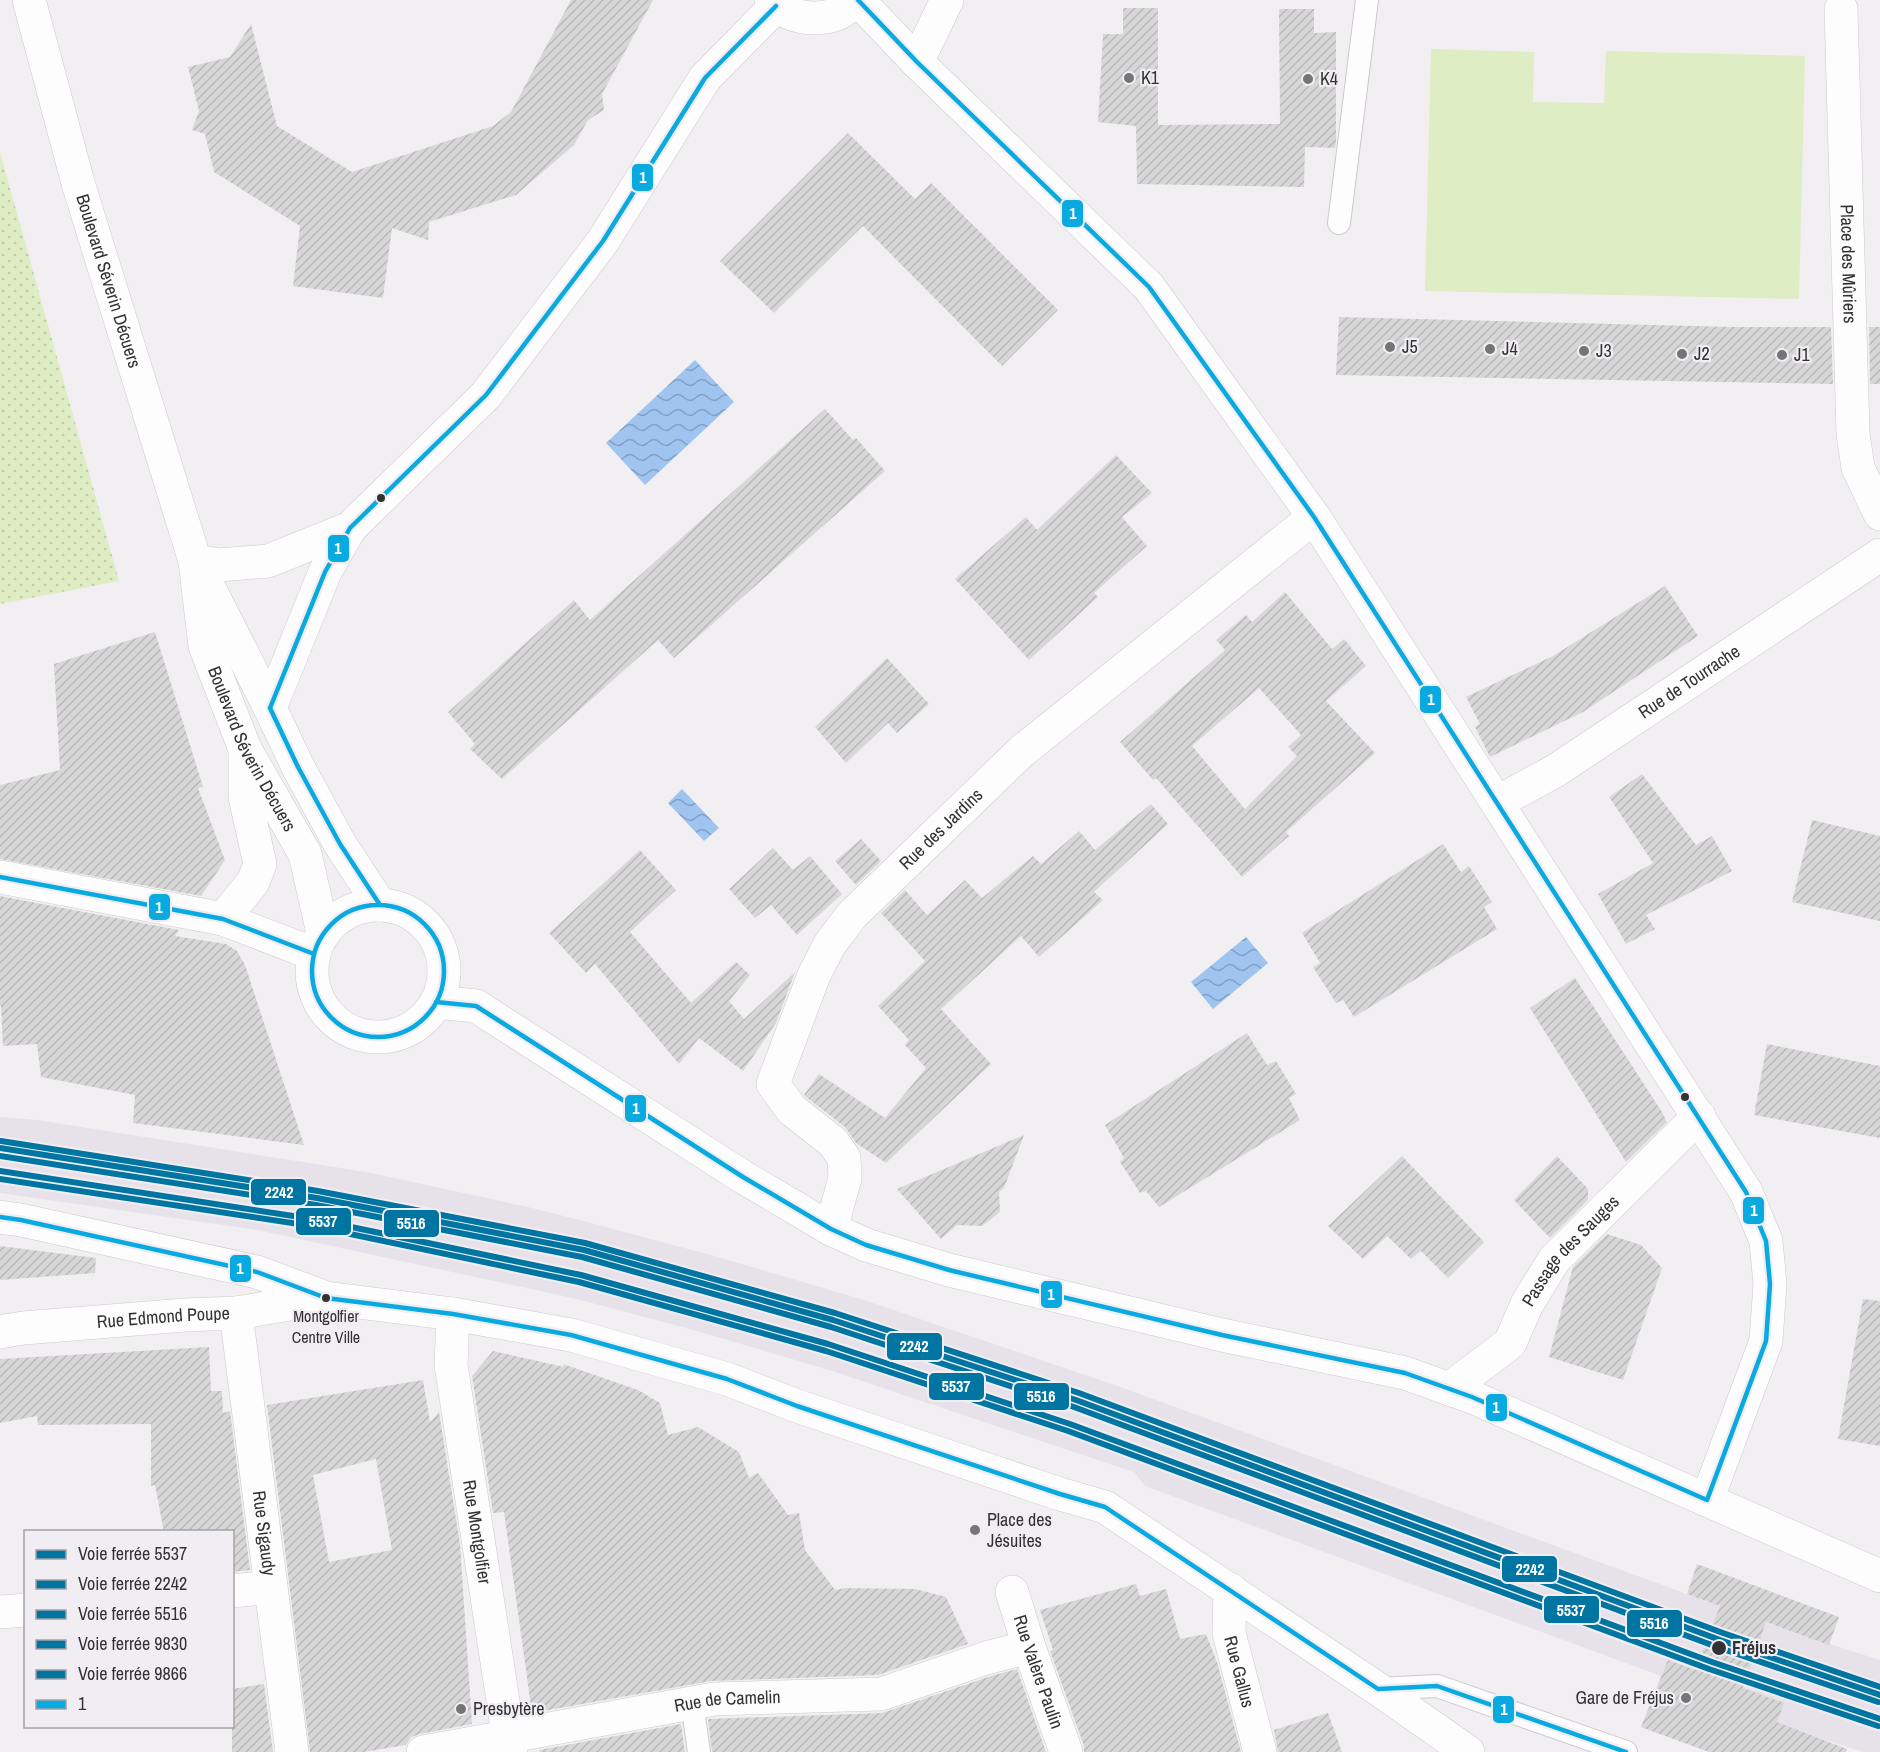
<svg xmlns="http://www.w3.org/2000/svg" width="1880" height="1752" font-family="'Archivo Narrow',sans-serif">
  <style>
    .built { fill: #e7e2ea }
    .park { fill: url(#park-dots) }
    .garden { fill: #dfedc4 }
    .water { fill: url(#water-waves) }
    .building { fill: url(#building-hatch); fill-rule: evenodd }
    .lines { fill: none; stroke-linecap: round; stroke-linejoin: round }
    .service-casing { stroke: #cccacc; stroke-width: 24 }
    .minor-casing { stroke: #cccacc; stroke-width: 34 }
    .tertiary-casing { stroke: #cccacc; stroke-width: 34 }
    .secondary-casing { stroke: #cccacc; stroke-width: 34 }
    .service { stroke: #fdfdfd; stroke-width: 22 }
    .minor { stroke: #fdfdfd; stroke-width: 33 }
    .tertiary { stroke: #fdfdfd; stroke-width: 33 }
    .secondary { stroke: #fdfdfd; stroke-width: 33 }
    .bus-1-casing { stroke: #f1eef3; stroke-width: 9 }
    .bus-1 { stroke: #08aae0; stroke-width: 4.5 }
    .rail-1-casing { stroke: #f1eef3; stroke-width: 10 }
    .rail-2-casing { stroke: #f1eef3; stroke-width: 10 }
    .rail-3-casing { stroke: #f1eef3; stroke-width: 10 }
    .rail-4-casing { stroke: #f1eef3; stroke-width: 10 }
    .rail-5-casing { stroke: #f1eef3; stroke-width: 10 }
    .rail-1 { stroke: #0075a1; stroke-width: 6 }
    .rail-2 { stroke: #0075a1; stroke-width: 6 }
    .rail-3 { stroke: #0075a1; stroke-width: 6 }
    .rail-4 { stroke: #0075a1; stroke-width: 6 }
    .rail-5 { stroke: #0075a1; stroke-width: 6 }
    .poi-dot { fill: #767476; stroke: #f1eef3; stroke-width: 2 }
    .bus-dot { fill: #333233; stroke: #f1eef3; stroke-width: 2 }
    .labels { text-anchor: middle; stroke-width: 4.5; stroke-linejoin: round; paint-order: stroke }
    .bus-label { font-size: 16px; fill: #333233; stroke: #f1eef3 }
    .poi-label { font-size: 18px; fill: #333233; stroke: #f1eef3; text-anchor: start }
    .street-label { font-size: 18px; fill: #333233; stroke: #f1eef3 }
    .stop-label { font-size: 18px; font-weight: bold; fill: #333233; stroke: #f1eef3; text-anchor: start }
    .line-badge { stroke: #f1eef3; stroke-width: 2 }
    .badge-label { font-size: 16px; text-anchor: middle; font-weight: bold; fill: #fff }
  </style>
  <defs>
    <pattern id="park-dots" width="8" height="8" patternUnits="userSpaceOnUse" patternTransform="scale(1.5)"><rect width="8" height="8" fill="#dfedc4"/><path d="M2 2h.1M6 6h.1" fill="none" stroke="#c0cca9" stroke-width="1.8" stroke-linecap="round"/></pattern>
    <pattern id="water-waves" width="16" height="10" patternUnits="userSpaceOnUse" patternTransform="scale(1.5)"><rect width="16" height="10" fill="#9fc4f0"/><path d="M0 5q4-4 8 0t8 0" fill="none" stroke="#82a0c3"/></pattern>
    <pattern id="building-hatch" width="6" height="6" patternUnits="userSpaceOnUse" patternTransform="scale(1.5)"><rect width="6" height="6" fill="#d8d7d8"/><path d="M-1 1l2-2M0 6l6-6M5 7l2-2" fill="none" stroke="#bab9ba"/></pattern>
  </defs>
  <rect width="100%" height="100%" fill="#f1eff2"/>
  <path class="built" d="M 0,1117 L 37,1120 L 366,1172 L 528,1207 L 591,1223 L 718,1257 L 864,1300 L 1115,1385 L 1720,1606 L 1804,1636 L 1880,1660 L 1880,1752 L 1863,1752 L 1807,1734 L 1800,1752 L 1709,1752 L 1641,1727 L 1661,1676 L 1145,1486 L 1134,1472 L 829,1370 L 697,1331 L 577,1299 L 258,1230 L 0,1193 Z"/>
  <path class="park" d="M 0,152 L 119,581 L 0,604 Z"/>
  <path class="garden" d="M 1431,49 L 1534,52 L 1533,102 L 1604,103 L 1606,51 L 1805,56 L 1799,299 L 1425,291 Z"/>
  <path class="water" d="M 695,360 L 734,402 L 645,485 L 606,443 Z
    M 682,789 L 719,828 L 704,841 L 668,803 Z
    M 1246,937 L 1268,963 L 1213,1009 L 1191,982 Z"/>
  <path class="building" d="M 571,0 L 653,0 L 602,94 L 604,110 L 588,120 L 574,145 L 516,195 L 429,222 L 428,240 L 392,228 L 383,298 L 293,286 L 300,226 L 214,172 L 205,134 L 192,130 L 199,111 L 188,67 L 230,57 L 251,24 L 277,126 L 352,172 L 493,126 L 511,112 Z
    M 1123,8 L 1158,8 L 1158,125 L 1280,124 L 1279,9 L 1314,9 L 1314,33 L 1336,32 L 1336,142 L 1335,148 L 1305,147 L 1304,187 L 1137,184 L 1136,126 L 1098,122 L 1103,34 L 1123,34 Z
    M 848,133 L 915,199 L 931,183 L 1058,310 L 1002,366 L 863,226 L 774,313 L 720,261 Z
    M 1339,317 L 1734,327 L 1831,327 L 1833,384 L 1336,375 Z
    M 1869,327 L 1880,327 L 1880,384 L 1870,384 Z
    M 825,409 L 853,440 L 856,438 L 885,471 L 674,658 L 658,640 L 502,779 L 470,749 L 475,744 L 448,712 L 574,600 L 590,620 Z
    M 1116,455 L 1152,493 L 1122,517 L 1147,546 L 1094,593 L 1098,597 L 1029,660 L 955,579 L 1026,517 L 1037,530 Z
    M 1665,586 L 1698,636 L 1583,712 L 1490,757 L 1475,727 L 1480,724 L 1466,697 L 1553,656 Z
    M 1285,592 L 1332,649 L 1344,639 L 1366,666 L 1326,701 L 1375,753 L 1286,832 L 1289,836 L 1242,877 L 1156,778 L 1153,780 L 1120,742 L 1225,650 L 1216,640 L 1246,615 L 1252,622 ZM 1259,688 L 1301,735 L 1288,747 L 1297,756 L 1245,809 L 1192,746 Z
    M 155,632 L 203,787 L 198,788 L 225,860 L 201,896 L 0,859 L 0,785 L 60,770 L 54,664 Z
    M 887,658 L 929,704 L 897,733 L 888,723 L 846,763 L 815,727 Z
    M 1642,774 L 1696,845 L 1712,836 L 1732,871 L 1646,915 L 1655,929 L 1626,944 L 1598,894 L 1653,863 L 1609,797 Z
    M 1151,804 L 1168,824 L 1094,892 L 1103,900 L 1039,957 L 1021,936 L 941,1009 L 991,1064 L 886,1163 L 856,1143 L 845,1127 L 806,1097 L 804,1095 L 819,1074 L 885,1118 L 926,1068 L 905,1045 L 909,1040 L 878,1006 L 925,961 L 881,913 L 905,890 L 927,915 L 965,880 L 982,898 L 1033,856 L 1041,864 L 1079,831 L 1095,850 Z
    M 1812,820 L 1880,836 L 1880,921 L 1792,902 Z
    M 861,839 L 881,861 L 856,885 L 835,861 Z
    M 1443,844 L 1461,872 L 1469,866 L 1492,902 L 1484,907 L 1497,929 L 1354,1017 L 1343,1000 L 1336,1003 L 1313,967 L 1320,963 L 1302,933 Z
    M 773,848 L 793,870 L 810,856 L 842,894 L 797,935 L 771,905 L 755,918 L 729,889 Z
    M 640,850 L 676,890 L 630,932 L 691,1003 L 736,962 L 750,975 L 729,1001 L 744,1019 L 795,972 L 776,1023 L 743,1071 L 699,1038 L 679,1064 L 595,964 L 586,973 L 549,933 Z
    M 0,896 L 179,930 L 175,936 L 226,944 L 237,951 L 245,965 L 304,1145 L 133,1123 L 135,1095 L 41,1077 L 37,1044 L 3,1046 L 1,1006 L 0,1006 Z
    M 1575,978 L 1662,1112 L 1667,1122 L 1626,1162 L 1530,1008 Z
    M 1247,1033 L 1267,1065 L 1276,1061 L 1296,1094 L 1289,1098 L 1300,1120 L 1159,1207 L 1146,1191 L 1140,1193 L 1120,1162 L 1124,1158 L 1105,1125 Z
    M 1767,1044 L 1880,1066 L 1880,1138 L 1754,1115 Z
    M 1024,1135 L 1004,1188 L 999,1192 L 1000,1212 L 982,1226 L 957,1225 L 941,1239 L 897,1189 Z
    M 1402,1156 L 1484,1242 L 1448,1278 L 1421,1251 L 1411,1259 L 1387,1236 L 1363,1259 L 1328,1226 Z
    M 1557,1156 L 1588,1189 L 1588,1200 L 1550,1238 L 1514,1200 Z
    M 1607,1234 L 1641,1245 L 1662,1268 L 1623,1380 L 1549,1357 L 1573,1267 Z
    M 0,1246 L 96,1258 L 95,1273 L 0,1280 Z
    M 1863,1299 L 1880,1301 L 1880,1446 L 1838,1439 Z
    M 209,1347 L 211,1391 L 222,1391 L 223,1413 L 230,1411 L 250,1570 L 232,1572 L 232,1532 L 164,1532 L 155,1485 L 151,1486 L 151,1424 L 38,1425 L 37,1416 L 0,1423 L 0,1359 Z
    M 493,1351 L 564,1367 L 563,1364 L 638,1390 L 660,1403 L 668,1435 L 698,1427 L 739,1452 L 749,1478 L 758,1473 L 788,1515 L 799,1513 L 805,1550 L 835,1590 L 845,1588 L 915,1589 L 946,1597 L 968,1644 L 878,1675 L 711,1681 L 532,1713 L 504,1512 L 493,1513 L 472,1376 Z
    M 423,1380 L 430,1422 L 439,1412 L 460,1544 L 472,1724 L 420,1734 L 411,1737 L 406,1745 L 364,1752 L 310,1752 L 267,1405 ZM 376,1459 L 392,1550 L 329,1562 L 313,1475 Z
    M 1697,1564 L 1839,1617 L 1829,1645 L 1766,1622 L 1743,1688 L 1784,1703 L 1777,1722 L 1847,1749 L 1846,1752 L 1709,1752 L 1641,1727 L 1668,1660 L 1695,1670 L 1720,1606 L 1687,1594 Z
    M 1136,1584 L 1140,1596 L 1166,1589 L 1180,1639 L 1206,1634 L 1217,1662 L 1241,1752 L 1084,1752 L 1084,1746 L 1050,1651 L 1053,1650 L 1040,1610 Z
    M 1017,1669 L 1046,1752 L 712,1752 L 708,1719 L 882,1713 L 991,1676 Z
    M 264,1684 L 273,1752 L 232,1752 L 232,1689 Z
    M 1328,1713 L 1342,1752 L 1278,1752 L 1274,1730 Z
    M 681,1724 L 685,1752 L 540,1752 L 539,1750 Z"/>
  <g class="lines">
    <g class="service-casing">
      <path id="service" d="M 1339,223 L 1367,0
        M 1378,1689 L 1437,1686 L 1626,1752
        M 692,1703 L 699,1752"/>
    </g>
    <g class="minor-casing">
      <g id="minor">
        <path d="M 771,0 C 787,18 815,22 837,14 C 844,11 851,4 857,0"/>
        <path d="M 858,0 L 917,62 L 1149,287 L 1314,517 L 1746,1192 L 1766,1241 L 1770,1284 L 1766,1341 L 1707,1500"/>
        <path id="s1" d="M 1841,9 L 1853,434 L 1858,468 L 1880,514"/>
        <path d="M 917,62 L 947,0"/>
        <path d="M 195,561 L 219,565 L 268,561 L 350,528"/>
        <path d="M 270,708 L 325,572 L 350,528 L 486,395 L 603,241 L 705,78 L 776,6"/>
        <path id="s2" d="M 1498,802 L 1555,771 L 1880,555"/>
        <path id="s3" d="M 831,1229 L 845,1178 L 844,1158 L 833,1142 L 792,1110 L 773,1084 L 814,975 L 830,944 L 852,915 L 1022,751 L 1314,517"/>
        <path id="s4" d="M 236,1313 L 292,1752"/>
        <path id="s5" d="M 453,1314 L 451,1365 L 511,1752"/>
        <path id="s6" d="M 1449,1389 L 1510,1343 L 1527,1304 L 1554,1260 L 1699,1116"/>
        <path id="s7" d="M 1230,1589 L 1229,1633 L 1260,1752"/>
        <path d="M 232,1591 L 271,1587"/>
        <path id="s8" d="M 1012,1592 L 1029,1647 L 1066,1752"/>
        <path d="M 0,1612 L 26,1610"/>
        <path id="s9" d="M 423,1752 L 714,1699 L 881,1694 L 986,1658 L 1029,1647"/>
      </g>
    </g>
    <g class="tertiary-casing">
      <g id="tertiary">
        <path id="s10" d="M 29,0 L 78,183 L 195,561 L 205,646 L 245,749 L 305,854 L 323,933"/>
        <path d="M 204,578 L 270,708 L 298,767 L 340,844 L 380,905"/>
        <path d="M 0,877 L 223,919 L 314,954"/>
        <circle cx="378" cy="971" r="66"/>
        <path d="M 223,919 L 253,882 L 260,864 L 245,797 L 245,751"/>
        <path d="M 436,1002 L 476,1006 L 743,1177 L 831,1229 L 866,1245 L 949,1270 L 1222,1335 L 1405,1373 L 1472,1397 L 1880,1576"/>
        <path d="M 0,1217 L 21,1220 L 257,1272 L 326,1298"/>
      </g>
    </g>
    <g class="secondary-casing">
      <g id="secondary">
        <path id="s11" d="M 0,1332 L 23,1328 L 185,1315 L 236,1313 L 326,1298 L 453,1314 L 571,1335 L 727,1379 L 797,1406 L 1060,1494 L 1105,1507 L 1378,1689 L 1468,1752"/>
      </g>
    </g>
    <use href="#service" class="service"/>
    <use href="#minor" class="minor"/>
    <use href="#tertiary" class="tertiary"/>
    <use href="#secondary" class="secondary"/>
    <g class="bus-1-casing">
      <path id="bus-1" d="M 858,0 L 917,62 L 1149,287 L 1314,517 L 1746,1192 L 1766,1241 L 1770,1284 L 1766,1341 L 1707,1500
        M 270,708 L 325,572 L 350,528 L 486,395 L 603,241 L 705,78 L 776,6
        M 270,708 L 298,767 L 340,844 L 380,905
        M 0,877 L 223,919 L 314,954
        M312 971a66 66 0 1 1 132 0a66 66 0 1 1-132 0Z
        M 436,1002 L 476,1006 L 743,1177 L 831,1229 L 866,1245 L 949,1270 L 1222,1335 L 1405,1373 L 1472,1397 L 1707,1500
        M 0,1217 L 21,1220 L 257,1272 L 326,1298 L 453,1314 L 571,1335 L 727,1379 L 797,1406 L 1060,1494 L 1105,1507 L 1378,1689
        M 1378,1689 L 1437,1686 L 1626,1752"/>
    </g>
    <use href="#bus-1" class="bus-1"/>
    <g class="rail-1-casing">
      <path id="rail-1" d="M 0,1171 L 313,1219 L 581,1275 L 828,1344 L 1070,1424 L 1712,1662 L 1880,1719"/>
    </g>
    <g class="rail-2-casing">
      <path id="rail-2" d="M 0,1148 L 317,1198 L 584,1250 L 833,1320 L 1076,1400 L 1720,1640 L 1880,1695"/>
    </g>
    <g class="rail-3-casing">
      <path id="rail-3" d="M 0,1156 L 316,1205 L 582,1257 L 831,1327 L 1074,1407 L 1717,1647 L 1878,1702"/>
    </g>
    <g class="rail-4-casing">
      <path id="rail-4" d="M 0,1179 L 312,1226 L 579,1282 L 826,1351 L 1068,1431 L 1709,1669 L 1878,1726"/>
    </g>
    <g class="rail-5-casing">
      <path id="rail-5" d="M 1,1141 L 318,1191 L 585,1243 L 835,1313 L 1079,1393 L 1723,1633 L 1880,1687"/>
    </g>
    <use href="#rail-1" class="rail-1"/>
    <use href="#rail-2" class="rail-2"/>
    <use href="#rail-3" class="rail-3"/>
    <use href="#rail-4" class="rail-4"/>
    <use href="#rail-5" class="rail-5"/>
  </g>
  <g class="poi-dot">
    <circle cx="1129" cy="78" r="6"/>
    <circle cx="1308" cy="79" r="6"/>
    <circle cx="1390" cy="347" r="6"/>
    <circle cx="1490" cy="349" r="6"/>
    <circle cx="1584" cy="351" r="6"/>
    <circle cx="1682" cy="354" r="6"/>
    <circle cx="1782" cy="355" r="6"/>
    <circle cx="975" cy="1530" r="6"/>
    <circle cx="1686" cy="1698" r="6"/>
    <circle cx="461" cy="1709" r="6"/>
  </g>
  <g class="bus-dot">
    <circle cx="381" cy="498" r="5"/>
    <circle cx="1685" cy="1097" r="5"/>
    <circle cx="326" cy="1298" r="5"/>
    <circle cx="1719" cy="1648" r="8"/>
  </g>
  <g class="labels">
    <g class="bus-label">
      <text x="326" y="1322">Montgolfier<tspan x="326" dy="21">Centre Ville</tspan></text>
    </g>
    <g class="poi-label">
      <text x="1141" y="84">K1</text>
      <text x="1320" y="85">K4</text>
      <text x="1402" y="353">J5</text>
      <text x="1502" y="355">J4</text>
      <text x="1596" y="357">J3</text>
      <text x="1694" y="360">J2</text>
      <text x="1794" y="361">J1</text>
      <text x="987" y="1526">Place des<tspan x="987" dy="21">Jésuites</tspan></text>
      <text x="1674" y="1704" text-anchor="end">Gare de Fréjus</text>
      <text x="473" y="1715">Presbytère</text>
    </g>
    <g class="street-label">
      <text dy="6" stroke="none"><textPath href="#s1" startOffset="255">Place des Mûriers</textPath></text>
      <text dy="6" stroke="none"><textPath href="#s10" startOffset="292">Boulevard Séverin Décuers</textPath></text>
      <text dy="6" stroke="none"><textPath href="#s2" startOffset="226">Rue de Tourrache</textPath></text>
      <text dy="6" stroke="none"><textPath href="#s10" startOffset="784">Boulevard Séverin Décuers</textPath></text>
      <text dy="6" stroke="none"><textPath href="#s3" startOffset="488">Rue des Jardins</textPath></text>
      <text dy="6" stroke="none"><textPath href="#s6" startOffset="188">Passage des Sauges</textPath></text>
      <text dy="6" stroke="none"><textPath href="#s11" startOffset="164">Rue Edmond Poupe</textPath></text>
      <text dy="6" stroke="none"><textPath href="#s4" startOffset="222">Rue Sigaudy</textPath></text>
      <text dy="6" stroke="none"><textPath href="#s5" startOffset="220">Rue Montgolfier</textPath></text>
      <text dy="6" stroke="none"><textPath href="#s7" startOffset="84">Rue Gallus</textPath></text>
      <text dy="6" stroke="none"><textPath href="#s8" startOffset="84">Rue Valère Paulin</textPath></text>
      <text dy="6" stroke="none"><textPath href="#s9" startOffset="309">Rue de Camelin</textPath></text>
    </g>
    <g class="stop-label">
      <text x="1732" y="1654">Fréjus</text>
    </g>
  </g>
  <g class="line-badge">
    <rect x="631" y="163" width="23" height="29" rx="6" fill="#08aae0"/>
    <rect x="1061" y="199" width="23" height="29" rx="6" fill="#08aae0"/>
    <rect x="327" y="534" width="23" height="29" rx="6" fill="#08aae0"/>
    <rect x="1419" y="685" width="23" height="29" rx="6" fill="#08aae0"/>
    <rect x="148" y="893" width="23" height="28" rx="6" fill="#08aae0"/>
    <rect x="624" y="1094" width="23" height="29" rx="6" fill="#08aae0"/>
    <rect x="250" y="1178" width="57" height="28" rx="6" fill="#0075a1"/>
    <rect x="1742" y="1196" width="23" height="29" rx="6" fill="#08aae0"/>
    <rect x="295" y="1207" width="57" height="29" rx="6" fill="#0075a1"/>
    <rect x="383" y="1209" width="57" height="29" rx="6" fill="#0075a1"/>
    <rect x="229" y="1254" width="23" height="29" rx="6" fill="#08aae0"/>
    <rect x="1040" y="1280" width="23" height="29" rx="6" fill="#08aae0"/>
    <rect x="886" y="1332" width="57" height="29" rx="6" fill="#0075a1"/>
    <rect x="928" y="1372" width="57" height="29" rx="6" fill="#0075a1"/>
    <rect x="1013" y="1382" width="57" height="29" rx="6" fill="#0075a1"/>
    <rect x="1485" y="1393" width="23" height="29" rx="6" fill="#08aae0"/>
    <rect x="1501" y="1555" width="57" height="28" rx="6" fill="#0075a1"/>
    <rect x="1543" y="1595" width="57" height="29" rx="6" fill="#0075a1"/>
    <rect x="1626" y="1609" width="57" height="29" rx="6" fill="#0075a1"/>
    <rect x="1492" y="1695" width="23" height="29" rx="6" fill="#08aae0"/>
  </g>
  <g class="badge-label">
    <text x="643" y="183">1</text>
    <text x="1073" y="219">1</text>
    <text x="338" y="554">1</text>
    <text x="1431" y="705">1</text>
    <text x="159" y="913">1</text>
    <text x="636" y="1114">1</text>
    <text x="279" y="1198">2242</text>
    <text x="1754" y="1216">1</text>
    <text x="323" y="1227">5537</text>
    <text x="411" y="1229">5516</text>
    <text x="240" y="1274">1</text>
    <text x="1051" y="1300">1</text>
    <text x="914" y="1352">2242</text>
    <text x="956" y="1392">5537</text>
    <text x="1041" y="1402">5516</text>
    <text x="1496" y="1413">1</text>
    <text x="1530" y="1575">2242</text>
    <text x="1571" y="1616">5537</text>
    <text x="1654" y="1629">5516</text>
    <text x="1504" y="1715">1</text>
  </g>
  <rect x="24" y="1530" width="210" height="198" fill="#f1eef3" stroke="#a5a3a6" stroke-width="1.5"/>
  <rect x="36" y="1550" width="30" height="9" fill="#0075a1" stroke="#a5a3a6" stroke-width="1.5"/>
  <text x="78" y="1560" font-size="18" fill="#333233">Voie ferrée 5537</text>
  <rect x="36" y="1580" width="30" height="9" fill="#0075a1" stroke="#a5a3a6" stroke-width="1.5"/>
  <text x="78" y="1590" font-size="18" fill="#333233">Voie ferrée 2242</text>
  <rect x="36" y="1610" width="30" height="9" fill="#0075a1" stroke="#a5a3a6" stroke-width="1.5"/>
  <text x="78" y="1620" font-size="18" fill="#333233">Voie ferrée 5516</text>
  <rect x="36" y="1640" width="30" height="9" fill="#0075a1" stroke="#a5a3a6" stroke-width="1.5"/>
  <text x="78" y="1650" font-size="18" fill="#333233">Voie ferrée 9830</text>
  <rect x="36" y="1670" width="30" height="9" fill="#0075a1" stroke="#a5a3a6" stroke-width="1.5"/>
  <text x="78" y="1680" font-size="18" fill="#333233">Voie ferrée 9866</text>
  <rect x="36" y="1700" width="30" height="9" fill="#08aae0" stroke="#a5a3a6" stroke-width="1.5"/>
  <text x="78" y="1710" font-size="18" fill="#333233">1</text>
</svg>
